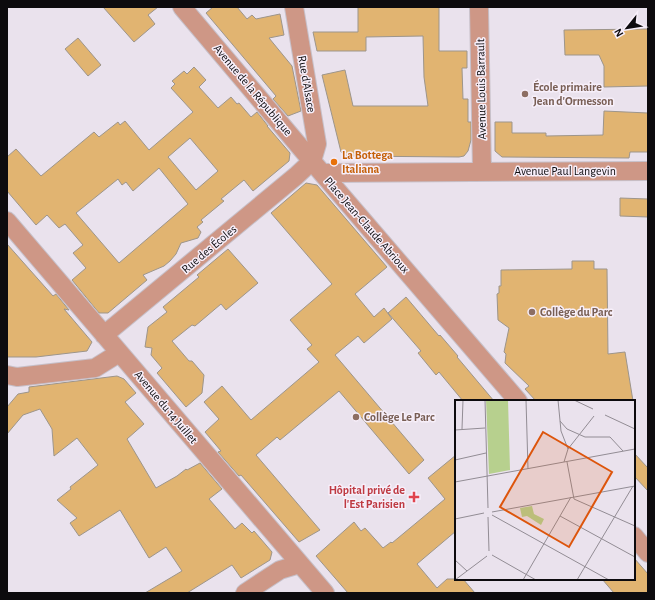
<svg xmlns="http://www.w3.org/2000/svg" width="655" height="600" font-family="'Alegreya Sans',sans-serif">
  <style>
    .building { fill: #e1b471; stroke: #9d958b; fill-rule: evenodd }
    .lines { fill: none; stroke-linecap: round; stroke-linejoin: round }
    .street-casing { stroke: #c7c0c9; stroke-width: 20 }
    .street { stroke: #ce9786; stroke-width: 18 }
    .education-dot { fill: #8d6e63; stroke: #f7effa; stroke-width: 1.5 }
    .food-dot { fill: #e8710a; stroke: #f7effa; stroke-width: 1.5 }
    .health-dot { fill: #e0444e; stroke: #f7effa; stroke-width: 1.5 }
    .labels { text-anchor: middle; stroke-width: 3; stroke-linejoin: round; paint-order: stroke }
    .street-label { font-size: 12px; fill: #0d0b0e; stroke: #f7effa }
    .education-label { font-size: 12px; font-weight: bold; fill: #785e54; stroke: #f7effa; text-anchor: start }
    .food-label { font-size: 12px; font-weight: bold; fill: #c56008; stroke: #f7effa; text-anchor: start }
    .health-label { font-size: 12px; font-weight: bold; fill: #be3a42; stroke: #f7effa; text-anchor: end }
    .inset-road { fill: none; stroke: #928c94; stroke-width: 1 }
    .view { fill: #dd550c; fill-opacity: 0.15; stroke: #dd550c; stroke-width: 2 }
    .inset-edge { fill: none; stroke: #0d0b0e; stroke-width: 2 }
  </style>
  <rect width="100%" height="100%" fill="#eae2ed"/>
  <path class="building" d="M 103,7 L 158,7 L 148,15 L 155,24 L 134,42 Z
    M 213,7 L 237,7 L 247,19 L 252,15 L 256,19 L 280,14 L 284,35 L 269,38 L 292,66 L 301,111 L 288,116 L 273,99 L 276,96 L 206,13 Z
    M 358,7 L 439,7 L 439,51 L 467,51 L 467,68 L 462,68 L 463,99 L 468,99 L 468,122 L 471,122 L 471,140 L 468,151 L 464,156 L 459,157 L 345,156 L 341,152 L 322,75 L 345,70 L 353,106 L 428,106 L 424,77 L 423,36 L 366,37 L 366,51 L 317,51 L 313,32 L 358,32 Z
    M 648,29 L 648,86 L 604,87 L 604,66 L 599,55 L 565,55 L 564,30 Z
    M 78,38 L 101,65 L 88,76 L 65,49 Z
    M 194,67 L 206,80 L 199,87 L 218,108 L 231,97 L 237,104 L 239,103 L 251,117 L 257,112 L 268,126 L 267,126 L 290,153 L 289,161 L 253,191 L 244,180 L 221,199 L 224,201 L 201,220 L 203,222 L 197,227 L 201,232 L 198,238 L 181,243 L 176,254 L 170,261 L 164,266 L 143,275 L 147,280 L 108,313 L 99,313 L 72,280 L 86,268 L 73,253 L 83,245 L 65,224 L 59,228 L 47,215 L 36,225 L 7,191 L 7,157 L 16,149 L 41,176 L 94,132 L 99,137 L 118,122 L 120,125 L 125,121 L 149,150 L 193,112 L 171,88 L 175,84 L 172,81 L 184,71 L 187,74 ZM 190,138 L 218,171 L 196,190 L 168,157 ZM 159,168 L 188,204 L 119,263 L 76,213 L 118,179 L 122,185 L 126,182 L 133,191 Z
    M 604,111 L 648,113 L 648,152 L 630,152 L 629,158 L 502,157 L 495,151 L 495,122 L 512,122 L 512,133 L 546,133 L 546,136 L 603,135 Z
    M 306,183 L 317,185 L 387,267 L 355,294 L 374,317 L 384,308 L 392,319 L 364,343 L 358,336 L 335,355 L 424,460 L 409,474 L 339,391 L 280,440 L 277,437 L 256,455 L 320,530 L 299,542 L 241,475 L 239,476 L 218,452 L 221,451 L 205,432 L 219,419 L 204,402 L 222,386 L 251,420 L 319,362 L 307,349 L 312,345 L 290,320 L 332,284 L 271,213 Z
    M 620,198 L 648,199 L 648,217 L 620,216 Z
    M 7,244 L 53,296 L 56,294 L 69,310 L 64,309 L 92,342 L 87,351 L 36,357 L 7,357 Z
    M 228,249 L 258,283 L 226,310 L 221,304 L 195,326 L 192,325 L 172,341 L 189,361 L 192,361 L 204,375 L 202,393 L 186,407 L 157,373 L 162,368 L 151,355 L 152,348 L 145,347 L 148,327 L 167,312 L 163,307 L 199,277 L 197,275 Z
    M 572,261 L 594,261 L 594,269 L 607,269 L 608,354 L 625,352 L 633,401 L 536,401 L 525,389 L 529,386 L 505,363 L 506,354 L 504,352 L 509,328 L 498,320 L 497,294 L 499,293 L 499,286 L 501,286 L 501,270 L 572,269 Z
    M 406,297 L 439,336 L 440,335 L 458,356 L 457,357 L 494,401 L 463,401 L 439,372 L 436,375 L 418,353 L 421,351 L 388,313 Z
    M 117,376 L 124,379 L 136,393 L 125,402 L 144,424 L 127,439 L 156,488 L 177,476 L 186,469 L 187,470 L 200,463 L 222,489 L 209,499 L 235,529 L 242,523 L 252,533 L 254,531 L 272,552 L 270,560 L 241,578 L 232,565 L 187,593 L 145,593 L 182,571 L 166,547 L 149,558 L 120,510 L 79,536 L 70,523 L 77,518 L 57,500 L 71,489 L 70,487 L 98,465 L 77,438 L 54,456 L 52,429 L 40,409 L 23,415 L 7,434 L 7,407 L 18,394 L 29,392 L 29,387 Z
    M 634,453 L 648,468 L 648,491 L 634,476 Z
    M 456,455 L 456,531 L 417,564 L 437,588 L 447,579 L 463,579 L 475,593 L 348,593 L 316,556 L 354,522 L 361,531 L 365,528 L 383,548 L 391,542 L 392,543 L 445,499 L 428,478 Z
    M 634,558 L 648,574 L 648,593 L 614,593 L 602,579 L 634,579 Z"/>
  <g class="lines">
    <g class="street-casing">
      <path id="street" d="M 182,7 L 322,173 L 518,401
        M 479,7 L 482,171
        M 322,173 L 648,171
        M 7,221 L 325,593
        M 104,335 L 296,176 L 312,161 L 317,144 L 294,7
        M 7,375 L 17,377 L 95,368 L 119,353
        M 634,536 L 648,553
        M 245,593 L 280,570 L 300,564"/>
    </g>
    <use href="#street" class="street"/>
  </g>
  <g class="education-dot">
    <circle cx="525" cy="94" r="4"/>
    <circle cx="532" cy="312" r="4"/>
    <circle cx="356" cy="417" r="4"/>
  </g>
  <circle class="food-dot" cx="334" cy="162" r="4"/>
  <path class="health-dot" d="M412 491h4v4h4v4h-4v4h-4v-4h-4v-4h4z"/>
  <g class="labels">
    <g class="street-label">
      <text transform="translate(307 84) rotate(80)" y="4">Rue d'Alsace</text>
      <text transform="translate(481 89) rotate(-91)" y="4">Avenue Louis Barrault</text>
      <text transform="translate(253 90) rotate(50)" y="4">Avenue de la République</text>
      <text x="565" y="175">Avenue Paul Langevin</text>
      <text transform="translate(367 225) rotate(49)" y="4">Place Jean-Claude Abrioux</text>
      <text transform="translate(209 249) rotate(-40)" y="4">Rue des Écoles</text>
      <text transform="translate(166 407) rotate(50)" y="4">Avenue du 14 Juillet</text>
    </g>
    <g class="education-label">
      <text x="533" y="91">École primaire<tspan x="533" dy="14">Jean d'Ormesson</tspan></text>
      <text x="540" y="316">Collège du Parc</text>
      <text x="364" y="421">Collège Le Parc</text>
    </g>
    <g class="food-label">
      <text x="342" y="159">La Bottega<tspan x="342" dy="14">Italiana</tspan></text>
    </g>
    <g class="health-label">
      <text x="405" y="494">Hôpital privé de<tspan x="405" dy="14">l'Est Parisien</tspan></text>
    </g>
  </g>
  <g transform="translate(455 400)">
    <rect width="180" height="180" fill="#eae2ed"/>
    <path d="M 31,0 L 53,0 L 55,70 L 34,74 ZM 77,106 L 79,114 L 89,119 L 86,125 L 72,116 L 67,117 L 65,108 Z" fill="#b7d08e"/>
    <path class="inset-road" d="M 30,0 L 33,108M 71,0 L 73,69M 103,0 L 106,31 L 113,49M 119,0 L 138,9M 150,15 L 180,29M 105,21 L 112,29 L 130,37 L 155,37 L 168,51M 7,29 L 8,0M 0,30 L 30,28M 0,60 L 31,53M 109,62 L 113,49 L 139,16M 112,62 L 119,99 L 180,126M 0,82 L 180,49M 37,112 L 180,86M 37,115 L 154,180M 105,116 L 180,157M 33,117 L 34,151M 0,119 L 29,113M 37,155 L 81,180M 0,160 L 12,171M 0,180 L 32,156M 68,180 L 116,97M 122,180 L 178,86"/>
    <path class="view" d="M 88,32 L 157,72 L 114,147 L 45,107 Z"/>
    <rect width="180" height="180" class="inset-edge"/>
  </g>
  <rect width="655" height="600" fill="none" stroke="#0d0b0e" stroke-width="16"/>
  <g transform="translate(627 28) rotate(240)" stroke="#f7effa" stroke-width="3" paint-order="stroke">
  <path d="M0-3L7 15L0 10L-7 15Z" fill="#0d0b0e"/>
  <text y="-6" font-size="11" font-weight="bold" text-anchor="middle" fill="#0d0b0e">N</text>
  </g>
</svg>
